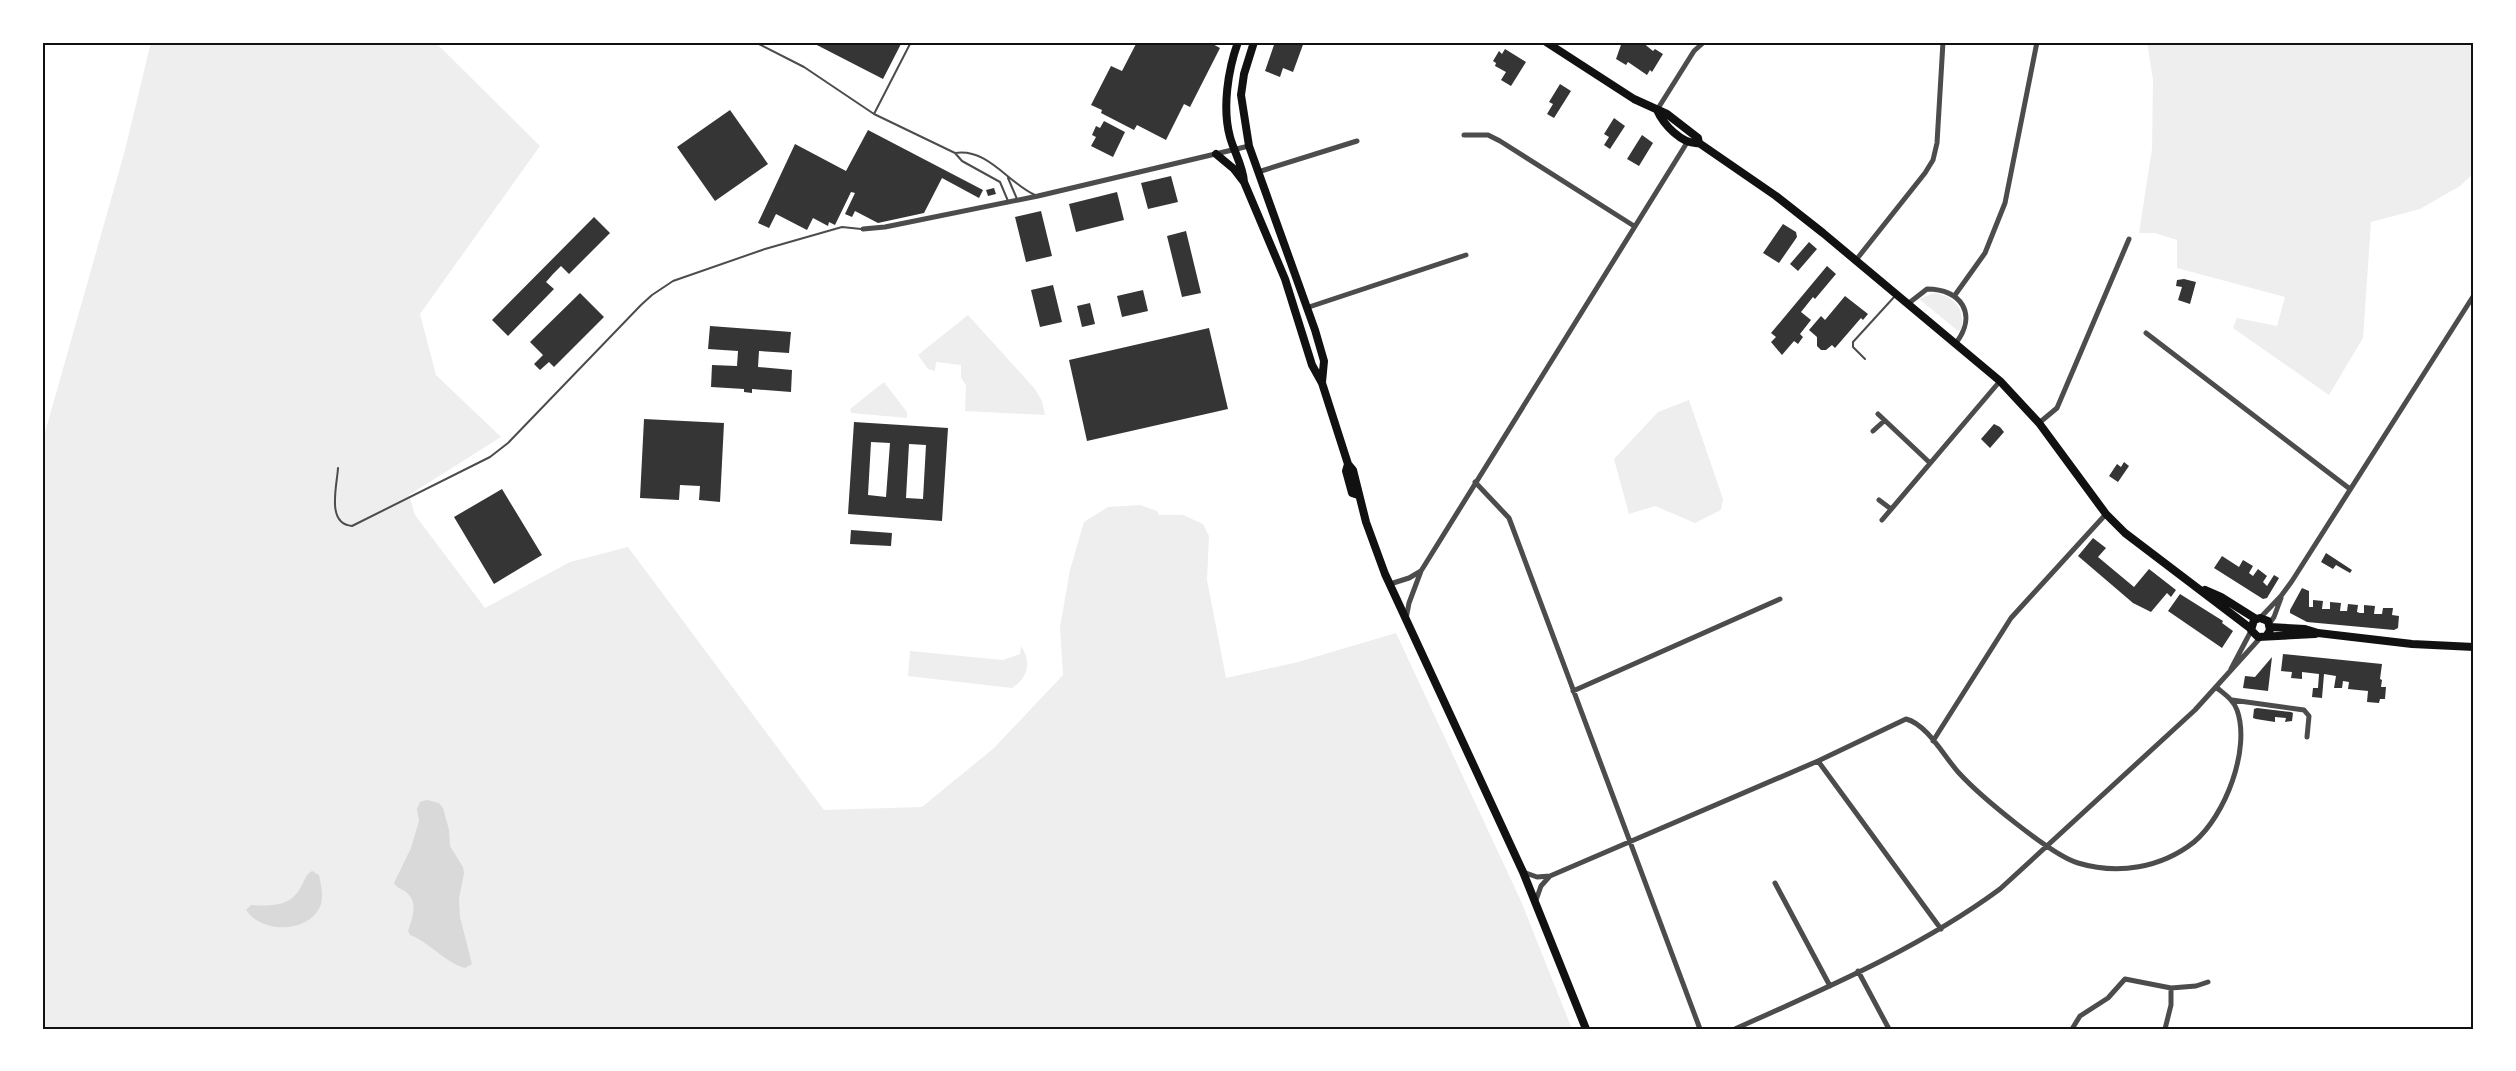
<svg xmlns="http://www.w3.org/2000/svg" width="2516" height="1071" font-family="Montserrat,sans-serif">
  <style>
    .green { fill: #eee }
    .water { fill: #d9d9d9 }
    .building { fill: #353535; fill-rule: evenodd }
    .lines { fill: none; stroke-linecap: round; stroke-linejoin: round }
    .service { stroke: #4c4c4c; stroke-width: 2 }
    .minor { stroke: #4c4c4c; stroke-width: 5 }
    .secondary { stroke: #111; stroke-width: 8 }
    .primary { stroke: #111; stroke-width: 8 }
    .neatline { fill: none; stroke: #111; stroke-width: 2 }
  </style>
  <rect width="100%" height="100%" fill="#fff"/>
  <path class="green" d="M 151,42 L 435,42 L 540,146 L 420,314 L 436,375 L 501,437 L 409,495 L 415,515 L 485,608 L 570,562 L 628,547 L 824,810 L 922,807 L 994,748 L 1063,675 L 1060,627 L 1070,570 L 1084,522 L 1108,507 L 1140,505 L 1157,511 L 1159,515 L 1183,515 L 1203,524 L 1209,536 L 1207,580 L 1226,678 L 1298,662 L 1396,633 L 1521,901 L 1572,1029 L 42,1029 L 42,443 L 125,150 Z
    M 2147,42 L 2474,42 L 2474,126 L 2471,127 L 2474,132 L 2474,173 L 2460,186 L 2420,209 L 2371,222 L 2363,338 L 2329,395 L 2233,328 L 2237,318 L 2277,326 L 2285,297 L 2177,268 L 2177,240 L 2155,233 L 2139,233 L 2152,149 L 2153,80 Z
    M 1934,293 C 1954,296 1966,309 1961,329 L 1958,331 L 1919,299 Z
    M 968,315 L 1035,389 L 1042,401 L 1045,415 L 965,411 L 966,385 L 961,378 L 961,365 L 936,362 L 935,371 L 928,369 L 918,355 Z
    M 884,382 L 907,412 L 907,418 L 851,413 L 850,409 Z
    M 1689,400 L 1723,499 L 1721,510 L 1695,523 L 1655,506 L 1629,514 L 1614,459 L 1658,412 Z
    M 1021,646 C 1032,662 1028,678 1012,688 L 908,676 L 910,651 L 1003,660 L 1020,654 Z"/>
  <path class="water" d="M 427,800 L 439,803 L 443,808 L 449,830 L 450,846 L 463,867 L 464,873 L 459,899 L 460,917 L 472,964 L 465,968 C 444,962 431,943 410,935 L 408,931 C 412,919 419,902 406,892 C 401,888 398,889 394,883 L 411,848 L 419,821 L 417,809 L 420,802 Z
    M 312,871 L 319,875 C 321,885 324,897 320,907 C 307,934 261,933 246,910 L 251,905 C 272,906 290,907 301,887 C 305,880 305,875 312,871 Z"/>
  <path class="building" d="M 811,42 L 902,42 L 883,79 Z
    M 1137,42 L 1209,42 L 1220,48 L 1190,107 L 1184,104 L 1166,140 L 1137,125 L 1134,130 L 1101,113 L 1102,110 L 1091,105 L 1111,66 L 1122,71 Z
    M 1275,42 L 1304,42 L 1293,72 L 1283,68 L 1280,77 L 1265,71 Z
    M 1622,42 L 1642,42 L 1653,51 L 1655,49 L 1663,54 L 1652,72 L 1650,70 L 1647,75 L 1628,62 L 1626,65 L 1616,59 Z
    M 1505,49 L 1526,62 L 1511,86 L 1501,80 L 1506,72 L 1495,66 L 1496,63 L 1493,61 L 1499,51 L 1502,54 Z
    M 1560,84 L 1571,91 L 1554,118 L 1547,114 L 1553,104 L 1549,102 Z
    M 730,110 L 768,164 L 715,201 L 677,147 Z
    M 1614,118 L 1625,126 L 1610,149 L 1604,145 L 1609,137 L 1604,134 Z
    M 1104,121 L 1125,132 L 1113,157 L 1091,146 L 1096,137 L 1092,135 L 1096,126 L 1100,128 Z
    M 868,130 L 983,190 L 979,198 L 942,178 L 924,213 L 878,223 L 855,211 L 852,217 L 845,214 L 855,193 L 851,192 L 835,225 L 829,222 L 828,226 L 813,218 L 807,230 L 776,214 L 769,228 L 758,223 L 795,144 L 846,171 Z
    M 1642,135 L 1653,143 L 1639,166 L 1627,159 Z
    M 1171,176 L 1178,202 L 1148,209 L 1141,183 Z
    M 994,188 L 996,194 L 988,196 L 986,190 Z
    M 1117,192 L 1124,220 L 1076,232 L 1069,204 Z
    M 1041,211 L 1052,256 L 1026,262 L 1015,217 Z
    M 594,217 L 610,233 L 569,274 L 561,266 L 553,274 L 546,282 L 554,289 L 508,336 L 492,320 Z
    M 1783,224 L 1796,232 L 1797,237 L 1779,263 L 1763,253 Z
    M 1186,231 L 1201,293 L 1182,297 L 1167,236 Z
    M 1809,242 L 1817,249 L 1798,271 L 1790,264 Z
    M 1827,266 L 1836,274 L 1815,299 L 1813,297 L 1801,312 L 1811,320 L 1800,334 L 1803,337 L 1798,344 L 1794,341 L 1782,355 L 1771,342 L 1776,337 L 1771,333 Z
    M 2184,279 L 2196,282 L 2190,304 L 2178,300 L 2182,287 L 2176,286 L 2177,280 Z
    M 1053,285 L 1062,322 L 1040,327 L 1031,290 Z
    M 1143,290 L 1148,311 L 1122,317 L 1117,296 Z
    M 580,293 L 604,317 L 554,367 L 549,362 L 540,370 L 534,364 L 543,355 L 530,342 Z
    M 1845,296 L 1868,314 L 1863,320 L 1861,318 L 1835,348 L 1832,345 L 1826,350 L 1821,350 L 1817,346 L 1817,337 L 1809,330 L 1821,316 L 1825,320 Z
    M 1090,303 L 1095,324 L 1082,327 L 1077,306 Z
    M 710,326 L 791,332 L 789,353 L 759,351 L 758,367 L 792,370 L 791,392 L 752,389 L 752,393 L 744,392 L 744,389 L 711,387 L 712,365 L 737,366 L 738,351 L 708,349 Z
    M 1209,328 L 1228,409 L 1087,441 L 1069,360 Z
    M 644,419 L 724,423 L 720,502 L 699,500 L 700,486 L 680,485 L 679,500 L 640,498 Z
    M 854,422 L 948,428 L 942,521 L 848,514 ZM 871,442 L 890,443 L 886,497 L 868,495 ZM 909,444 L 926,445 L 923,499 L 906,498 Z
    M 1994,424 L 2000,427 L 2004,432 L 1990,448 L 1981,439 Z
    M 2124,462 L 2129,466 L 2118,482 L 2109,476 L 2117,464 L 2121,467 Z
    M 502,489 L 542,555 L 494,584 L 454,517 Z
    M 851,530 L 892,533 L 891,546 L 850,544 Z
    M 2093,538 L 2106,548 L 2098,557 L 2134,587 L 2149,569 L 2176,590 L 2171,597 L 2167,593 L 2151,612 L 2133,603 L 2078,556 Z
    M 2326,553 L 2352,570 L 2350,573 L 2336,565 L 2333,569 L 2321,562 Z
    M 2222,556 L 2239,567 L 2243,560 L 2253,566 L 2249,573 L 2253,576 L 2258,569 L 2267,576 L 2263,582 L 2267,586 L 2274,575 L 2279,578 L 2267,598 L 2263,599 L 2214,568 Z
    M 2302,588 L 2309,591 L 2309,607 L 2313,607 L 2313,600 L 2323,601 L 2322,609 L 2330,609 L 2330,602 L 2341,603 L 2340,611 L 2347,611 L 2348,604 L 2358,605 L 2357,612 L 2360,613 L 2364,613 L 2364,605 L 2375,606 L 2374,614 L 2382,614 L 2383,608 L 2393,608 L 2392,615 L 2399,616 L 2398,628 L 2394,630 L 2307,622 L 2290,613 L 2290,610 Z
    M 2180,594 L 2223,621 L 2222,623 L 2233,631 L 2222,648 L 2168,611 Z
    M 2283,654 L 2382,664 L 2380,679 L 2382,680 L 2381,687 L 2386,687 L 2385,699 L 2380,699 L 2379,703 L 2367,702 L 2368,691 L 2348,689 L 2349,682 L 2343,681 L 2342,688 L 2334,688 L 2336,676 L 2324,674 L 2322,698 L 2312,697 L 2313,688 L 2318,688 L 2319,674 L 2302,672 L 2302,679 L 2291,678 L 2292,672 L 2281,671 Z
    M 2272,657 L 2268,691 L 2243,688 L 2245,676 L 2255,677 Z
    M 2257,708 L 2291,712 L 2293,713 L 2292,721 L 2285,722 L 2286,718 L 2275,717 L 2275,722 L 2256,719 L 2253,718 L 2254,709 Z"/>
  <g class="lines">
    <path class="service" d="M 755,42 L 804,67 L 874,114 L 955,153 L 962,161 L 1000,182 L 1008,201
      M 874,114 L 911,42
      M 955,153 C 988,148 1008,183 1035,195
      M 1008,178 L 1017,199
      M 1865,359 L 1853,347 L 1853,342 L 1895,296
      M 338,468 C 337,486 326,524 352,526 L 490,457 L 508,443 L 641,305 L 652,295 L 673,281 L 765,249 L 842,227 L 861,229"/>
    <path class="minor" d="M 1657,110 L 1694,51 L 1704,42
      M 1464,135 L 1488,135 L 1500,141 L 1634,226
      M 1258,172 L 1357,141
      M 863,229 L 885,227 L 1038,196 L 1249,146
      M 1856,260 L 1925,173 L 1933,160 L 1937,143 L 1943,42
      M 1955,295 L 1985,253 L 2005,203 L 2037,42
      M 1909,303 L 1927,289 C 1961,289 1978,314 1956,343
      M 1306,308 L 1466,255
      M 2146,333 L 2350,489
      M 1878,414 L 1930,463
      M 2039,423 L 2057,408 L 2129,239
      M 1873,431 L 1884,421
      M 1475,482 L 1509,518 L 1700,1029
      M 1879,500 L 1891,509
      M 1882,520 L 2000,381
      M 1390,584 L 1409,578 L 1421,571
      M 2260,618 L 2281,596 L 2292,581 L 2474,295
      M 1406,619 L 1409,603 L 1421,571 L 1688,141
      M 2269,624 L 2274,617 L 2281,598
      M 2231,669 L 2251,631
      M 1573,691 L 1780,599
      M 2232,700 L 2304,710 L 2309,716 L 2307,737
      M 1933,741 L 2011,618 L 2106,514
      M 1818,761 L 1941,929
      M 1523,872 L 1537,877 L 1550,876 L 1818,761 L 1906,719 C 1927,724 1945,758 1959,773 C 1980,796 2051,855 2078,863 C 2118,875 2161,868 2194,842 C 2225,816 2251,749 2237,710 C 2233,699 2224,694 2216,687
      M 1775,883 L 1830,986
      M 1535,903 L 1541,886 L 1549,877
      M 1858,971 L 1889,1029
      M 1735,1029 C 1826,988 1920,948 2000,889 L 2195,710 L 2261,637
      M 2072,1029 L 2080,1016 L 2108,998 L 2125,979 L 2171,988 L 2196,986 L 2208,982
      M 2165,1029 L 2171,1005 L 2171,988"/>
    <path class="secondary" d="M 1238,42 C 1228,70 1222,108 1230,137 C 1234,152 1243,166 1244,182 L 1285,279 L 1312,365 L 1322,383 L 1348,464 L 1346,471 L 1352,493 L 1358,495
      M 1254,42 L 1244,74 L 1241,95 L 1249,146 L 1315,330 L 1324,361 L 1322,382
      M 1216,154 L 1234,169 L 1244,182
      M 1348,464 L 1353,470 L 1366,522 L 1385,574 L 1523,872 L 1586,1029"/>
    <path class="primary" d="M 1546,42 L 1634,99 L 1667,114 L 1698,138 L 1699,143 L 1776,196 L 1823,233 L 2000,381 L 2039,423 L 2106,514 L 2125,533 L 2250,628
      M 1657,110 C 1663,124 1682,145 1699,143
      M 2205,590 L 2221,597 L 2256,619
      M 2270,627 L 2305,629 L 2318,633 L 2412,644 L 2474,647
      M 2267,635 L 2270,630 L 2268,621 L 2260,618 L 2254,620 L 2251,630 L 2258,637 L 2315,634"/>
  </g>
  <rect width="2516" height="1071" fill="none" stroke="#ffffff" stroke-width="87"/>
  <rect x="44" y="44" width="2428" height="984" class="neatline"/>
</svg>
